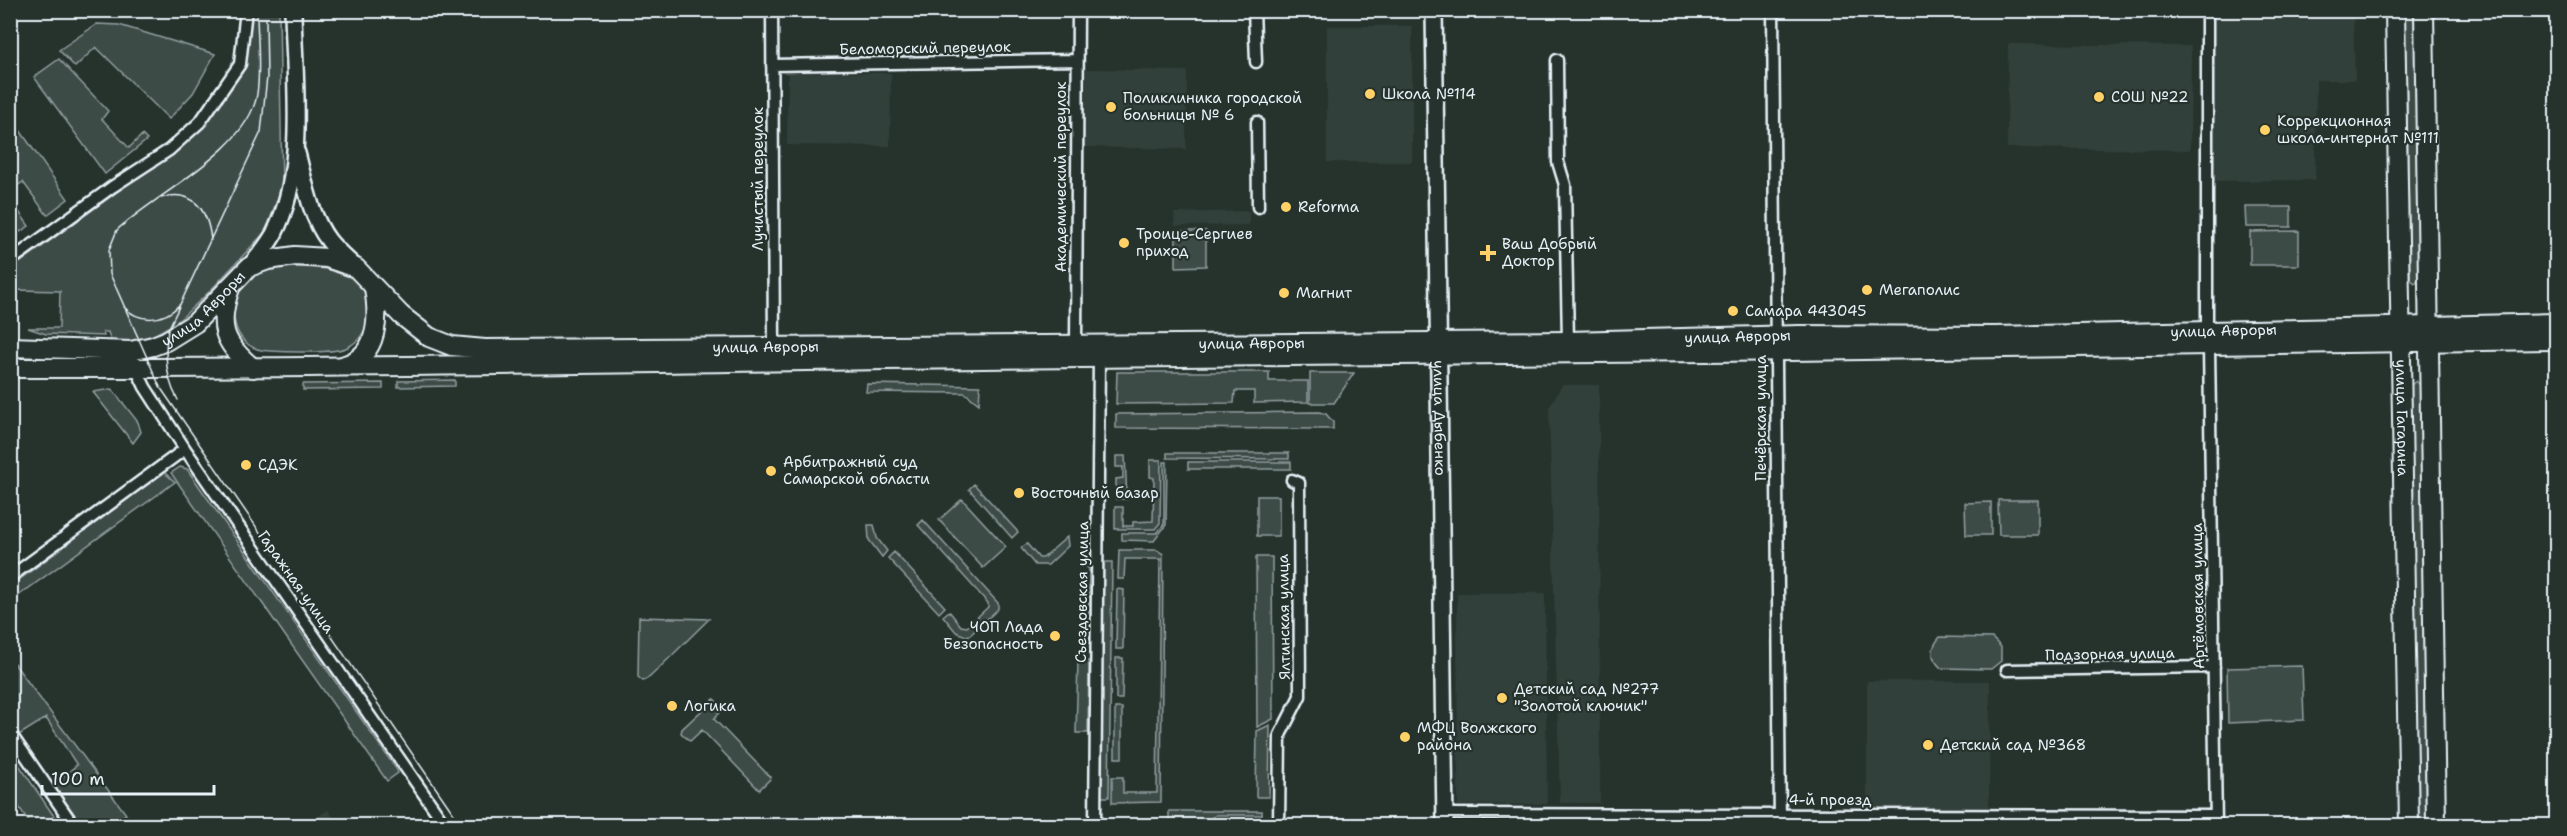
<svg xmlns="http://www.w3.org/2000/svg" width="2567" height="836" font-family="'Shantell Sans',sans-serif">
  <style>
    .built { fill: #333f3a }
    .green { fill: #3e4b47; stroke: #939ea0; stroke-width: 1.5 }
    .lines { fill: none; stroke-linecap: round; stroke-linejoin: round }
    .minor-casing { stroke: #e8f1f8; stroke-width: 15 }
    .secondary-casing { stroke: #e8f1f8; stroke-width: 20 }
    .primary-casing { stroke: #e8f1f8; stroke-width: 22 }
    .minor { stroke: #26332d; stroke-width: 10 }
    .secondary { stroke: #26332d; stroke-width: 15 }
    .primary { stroke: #26332d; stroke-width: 18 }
    .tram { stroke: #e8f1f8; stroke-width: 1.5 }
    .poi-dot { fill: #ffd166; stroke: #26332d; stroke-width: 2 }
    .labels { text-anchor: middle; stroke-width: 4.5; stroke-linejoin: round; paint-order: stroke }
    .street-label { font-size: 15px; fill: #e8f1f8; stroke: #26332d }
    .poi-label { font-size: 15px; fill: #e8f1f8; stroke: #26332d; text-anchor: start }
  </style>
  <rect width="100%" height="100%" fill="#26332d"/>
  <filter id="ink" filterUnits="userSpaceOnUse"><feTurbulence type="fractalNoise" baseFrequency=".0167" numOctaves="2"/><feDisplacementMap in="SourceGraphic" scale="12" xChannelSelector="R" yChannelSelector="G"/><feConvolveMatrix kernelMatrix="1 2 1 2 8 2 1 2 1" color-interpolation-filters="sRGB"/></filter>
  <g filter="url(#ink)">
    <path class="built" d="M 2213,11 L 2353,11 L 2355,80 L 2316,80 L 2315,180 L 2214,181 Z
      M 1327,26 L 1412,26 L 1412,162 L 1327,162 Z
      M 2008,44 L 2191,46 L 2190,150 L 2007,148 Z
      M 1086,69 L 1187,71 L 1186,149 L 1085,147 Z
      M 788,72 L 891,73 L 890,146 L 787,145 Z
      M 1249,211 L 1249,225 L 1175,226 L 1174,213 Z
      M 1562,385 L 1599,385 L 1600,803 L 1560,803 L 1549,408 Z
      M 1457,593 L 1545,593 L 1547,804 L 1458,805 Z
      M 1867,681 L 1990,681 L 1989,809 L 1867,809 Z
      M 328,810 L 339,825 L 305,825 Z
      M 2205,820 L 2205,825 L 2012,826 L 2012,821 Z"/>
    <path class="green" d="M 248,11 L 279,11 L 282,186 L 266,231 L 209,292 L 177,322 L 152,336 L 131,342 L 112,344 L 108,332 L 103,332 L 104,336 L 46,334 L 28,328 L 59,328 L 60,291 L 17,290 L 17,321 L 11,321 L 10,273 L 15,269 L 14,267 L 176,149 L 205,124 L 230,88 Z
      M 2405,11 L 2414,11 L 2419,279 L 2415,283 L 2410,279 Z
      M 97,24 L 119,25 L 215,54 L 193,93 L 169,119 L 96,47 L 75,67 L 59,50 Z
      M 59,59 L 108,111 L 102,119 L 129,148 L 142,135 L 147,140 L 105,174 L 34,77 Z
      M 10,116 L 68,199 L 47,215 L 23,182 L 11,190 Z
      M 10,199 L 29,226 L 20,232 L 11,218 Z
      M 2245,207 L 2291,207 L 2291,227 L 2246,227 Z
      M 1176,231 L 1206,231 L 1206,266 L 1176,267 Z
      M 2299,231 L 2299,265 L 2250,265 L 2250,232 Z
      M 301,267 C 325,268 358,269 368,296 C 370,302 368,312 367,319 C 366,332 359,341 348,347 C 335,354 286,352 270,351 C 229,351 223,299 252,277 C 266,267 284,267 301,267 Z
      M 1117,372 L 1269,372 L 1269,381 L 1308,381 L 1308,402 L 1254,403 L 1254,391 L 1235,391 L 1234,403 L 1116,404 Z
      M 1310,373 L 1354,373 L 1334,403 L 1310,403 Z
      M 455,380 L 455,386 L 398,387 L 398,381 Z
      M 2416,381 L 2420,385 L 2426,826 L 2416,825 L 2411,385 Z
      M 383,383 L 383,389 L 303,390 L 303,384 Z
      M 867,384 L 980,386 L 979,404 L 965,393 L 866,392 Z
      M 112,389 L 138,422 L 141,432 L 133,443 L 93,392 Z
      M 1319,412 L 1326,414 L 1333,422 L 1333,429 L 1116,428 L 1116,414 Z
      M 1167,453 L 1289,453 L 1289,459 L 1167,458 Z
      M 1116,456 L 1125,456 L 1127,499 L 1116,499 L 1116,479 L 1123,478 L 1123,467 L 1116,467 Z
      M 1150,460 L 1161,460 L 1160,523 L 1155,529 L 1115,529 L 1115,507 L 1123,507 L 1123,526 L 1133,526 L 1133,522 L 1153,521 L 1154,478 L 1150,477 Z
      M 1164,462 L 1167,462 L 1166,525 L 1154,541 L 1122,540 L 1122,533 L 1157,533 L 1164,524 Z
      M 1188,462 L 1291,462 L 1291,469 L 1188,469 Z
      M 180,467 L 187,469 L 397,770 L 398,773 L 387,781 L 171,473 Z
      M 164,472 L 175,482 L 11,601 L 11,586 Z
      M 974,484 L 1018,532 L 1012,538 L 969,489 Z
      M 1257,496 L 1279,496 L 1279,536 L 1257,536 Z
      M 962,499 L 1006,547 L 983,568 L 939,520 Z
      M 1998,500 L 2038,500 L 2038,535 L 1999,535 Z
      M 1991,502 L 1991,535 L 1966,535 L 1965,503 Z
      M 923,520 L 998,603 L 998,609 L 970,635 L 966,636 L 956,632 L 943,616 L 949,611 L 961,626 L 967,627 L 988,607 L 988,603 L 918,525 Z
      M 868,525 L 874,525 L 877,538 L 887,551 L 882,557 L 869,540 Z
      M 1067,537 L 1068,546 L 1048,565 L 1035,565 L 1021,548 L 1027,544 L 1039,558 L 1043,558 Z
      M 1119,550 L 1157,550 L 1163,554 L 1161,802 L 1112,803 L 1112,777 L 1123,777 L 1123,793 L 1157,793 L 1160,559 L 1125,559 L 1124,579 L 1118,579 Z
      M 894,552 L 945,607 L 939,613 L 888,558 Z
      M 1086,555 L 1091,556 L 1090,639 L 1087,639 L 1089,569 L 1080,561 Z
      M 1256,557 L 1272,557 L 1273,719 L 1257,727 Z
      M 1103,562 L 1112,562 L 1109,797 L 1097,797 L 1097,775 L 1101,775 Z
      M 1117,589 L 1124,590 L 1123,649 L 1116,649 Z
      M 639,617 L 709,619 L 650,677 L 643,681 L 638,677 Z
      M 1940,637 L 1992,638 L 2001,647 L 2001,661 L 1991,669 L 1941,668 C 1930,657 1930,649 1940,637 Z
      M 10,658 L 126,814 L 111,825 L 82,825 L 53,784 L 77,765 L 46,718 L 19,735 L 11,722 Z
      M 1116,658 L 1123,658 L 1122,699 L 1116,699 Z
      M 1078,661 L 1089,661 L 1088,733 L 1076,733 Z
      M 2302,666 L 2304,720 L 2228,723 L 2227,668 Z
      M 714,699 L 723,708 L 714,719 L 771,778 L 759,790 L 702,730 L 690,741 L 681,733 L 682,729 Z
      M 1115,708 L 1122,708 L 1122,758 L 1115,758 Z
      M 1270,725 L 1269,797 L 1256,797 L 1257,731 Z
      M 11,753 L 60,825 L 31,825 L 11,795 Z
      M 1169,811 L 1262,811 L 1262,815 L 1216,815 L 1202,825 L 1169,826 Z"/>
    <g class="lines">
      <g class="minor-casing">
        <path id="minor" d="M 772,10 L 774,348
          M 1254,10 L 1256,62
          M 1773,10 L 1780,826
          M 2207,10 L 2207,332
          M 1557,60 L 1558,162 L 1565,185 L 1568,341
          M 772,65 L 1077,60
          M 1257,122 L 1258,207
          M 10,261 L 112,187 L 169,150 L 200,122 L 240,64 L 246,10
          M 1076,344 L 1078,10
          M 2209,347 L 2216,826
          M 135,366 L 145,387 L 185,449 L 446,826
          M 10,577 L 185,449
          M 2007,670 L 2214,667
          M 10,733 L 74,826
          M 1445,814 L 2216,816
          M 1095,826 L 1099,358
          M 1279,826 L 1280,735 L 1300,696 L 1299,483 L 1292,480"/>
      </g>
      <g class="secondary-casing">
        <g id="secondary">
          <path id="s1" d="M 1434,10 L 1445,826"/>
          <path d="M 297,153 C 305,183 310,216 329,241 C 337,251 347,259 356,268"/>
          <path d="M 249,267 C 258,257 267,246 274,234 C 307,170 294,80 293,10"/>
        </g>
      </g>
      <g class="primary-casing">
        <g id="primary">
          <path id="s2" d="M 2395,10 L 2409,826"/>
          <path d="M 2424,10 L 2436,826"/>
          <path d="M 230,288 C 217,326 223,343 253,368"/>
          <path id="s3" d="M 10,347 L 131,351 L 153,346 L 166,341 L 195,323 L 249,267 L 268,260 L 295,256 L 327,258 L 356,268 L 401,315 L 429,337 L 452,346 L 485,349 L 1568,341 L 1799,335 L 1995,336 L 2556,323"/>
          <path d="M 345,365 C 379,355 379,317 374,288"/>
          <path d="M 10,368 C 335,369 659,362 983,359 C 1507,354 2032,350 2556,340"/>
        </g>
      </g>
      <use href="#minor" class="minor"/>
      <use href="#secondary" class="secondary"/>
      <use href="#primary" class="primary"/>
      <path class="tram" d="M 257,10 C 257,37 261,68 257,94 C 249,149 156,194 117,230 L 109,250 L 110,274 L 160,387 L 462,826
        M 161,198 C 194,188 208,211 211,240
        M 124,307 C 139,323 164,322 179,305
        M 178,400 C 166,379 164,354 168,330 L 261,132 L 267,77 L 266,19"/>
    </g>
  </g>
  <g class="poi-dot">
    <circle cx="1370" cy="94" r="6"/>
    <circle cx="2099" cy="97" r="6"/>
    <circle cx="1111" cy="107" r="6"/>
    <circle cx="2265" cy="130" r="6"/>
    <circle cx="1286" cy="207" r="6"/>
    <circle cx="1124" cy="243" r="6"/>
    <path d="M1485 244h6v6h6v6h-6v6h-6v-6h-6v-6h6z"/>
    <circle cx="1867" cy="290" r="6"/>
    <circle cx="1284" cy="293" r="6"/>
    <circle cx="1733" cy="311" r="6"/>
    <circle cx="246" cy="465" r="6"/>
    <circle cx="771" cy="471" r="6"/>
    <circle cx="1019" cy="493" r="6"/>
    <circle cx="1055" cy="636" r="6"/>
    <circle cx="1502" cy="698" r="6"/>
    <circle cx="672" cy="706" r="6"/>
    <circle cx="1405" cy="737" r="6"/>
    <circle cx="1928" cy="745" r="6"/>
  </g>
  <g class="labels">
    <g class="street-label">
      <text transform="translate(925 48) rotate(-1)" y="5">Беломорский переулок</text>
      <text transform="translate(1061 177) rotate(-90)" y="5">Академический переулок</text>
      <text transform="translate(758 179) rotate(-90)" y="5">Лучистый переулок</text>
      <text dy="5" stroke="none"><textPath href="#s3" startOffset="207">улица Авроры</textPath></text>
      <text dy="5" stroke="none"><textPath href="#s3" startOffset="2277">улица Авроры</textPath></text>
      <text dy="5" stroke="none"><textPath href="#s3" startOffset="1791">улица Авроры</textPath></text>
      <text dy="5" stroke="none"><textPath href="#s3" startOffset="1305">улица Авроры</textPath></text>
      <text dy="5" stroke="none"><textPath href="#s3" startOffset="819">улица Авроры</textPath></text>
      <text dy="5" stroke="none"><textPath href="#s1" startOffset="408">улица Дыбенко</textPath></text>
      <text transform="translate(1761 418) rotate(-90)" y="5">Печёрская улица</text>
      <text dy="5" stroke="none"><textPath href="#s2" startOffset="408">улица Гагарина</textPath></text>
      <text transform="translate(296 582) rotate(55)" y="5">Гаражная улица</text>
      <text transform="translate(1082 592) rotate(-89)" y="5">Съездовская улица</text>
      <text transform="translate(2198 596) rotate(-91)" y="5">Артёмовская улица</text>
      <text transform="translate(1284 617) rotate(-91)" y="5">Ялтинская улица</text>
      <text transform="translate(2110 654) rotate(-1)" y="5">Подзорная улица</text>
      <text x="1830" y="805">4-й проезд</text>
    </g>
    <g class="poi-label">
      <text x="1382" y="99">Школа №114</text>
      <text x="2111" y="102">СОШ №22</text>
      <text x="1123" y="103">Поликлиника городской<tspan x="1123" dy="17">больницы № 6</tspan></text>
      <text x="2277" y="126">Коррекционная<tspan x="2277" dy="17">школа-интернат №111</tspan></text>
      <text x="1298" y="212">Reforma</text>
      <text x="1136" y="239">Троице-Сергиев<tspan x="1136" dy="17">приход</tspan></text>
      <text x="1502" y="249">Ваш Добрый<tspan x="1502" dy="17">Доктор</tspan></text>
      <text x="1879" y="295">Мегаполис</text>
      <text x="1296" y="298">Магнит</text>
      <text x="1745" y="316">Самара 443045</text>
      <text x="783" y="467">Арбитражный суд<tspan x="783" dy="17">Самарской области</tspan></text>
      <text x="258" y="470">СДЭК</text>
      <text x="1031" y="498">Восточный базар</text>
      <text x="1043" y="632" text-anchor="end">ЧОП Лада<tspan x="1043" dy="17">Безопасность</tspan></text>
      <text x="1514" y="694">Детский сад №277<tspan x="1514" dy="17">"Золотой ключик"</tspan></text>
      <text x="684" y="711">Логика</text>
      <text x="1417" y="733">МФЦ Волжского<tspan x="1417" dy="17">района</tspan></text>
      <text x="1940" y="750">Детский сад №368</text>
    </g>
  </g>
  <rect width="2567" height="836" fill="none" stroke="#26332d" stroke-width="36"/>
  <rect x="18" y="18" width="2531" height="800" fill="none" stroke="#e8f1f8" stroke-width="2" filter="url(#ink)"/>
  <path d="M42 785v9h172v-9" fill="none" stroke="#e8f1f8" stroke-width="3"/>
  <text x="51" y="785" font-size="18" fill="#e8f1f8" stroke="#26332d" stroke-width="4.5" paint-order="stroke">100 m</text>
</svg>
